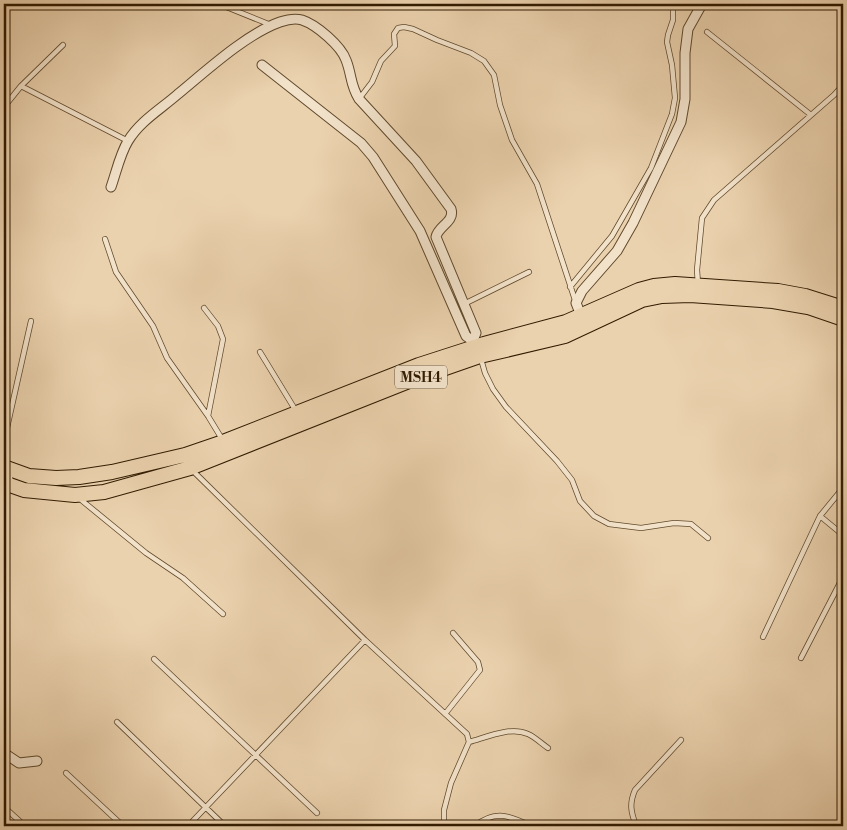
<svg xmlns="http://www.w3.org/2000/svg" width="847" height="830" font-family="'Libre Bodoni',serif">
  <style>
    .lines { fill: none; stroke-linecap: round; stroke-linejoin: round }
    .service-casing { stroke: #60492c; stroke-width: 6 }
    .minor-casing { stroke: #60492c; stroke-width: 11 }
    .primary-casing { stroke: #311b00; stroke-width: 16 }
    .service { stroke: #f2e2ca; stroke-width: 4.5 }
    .minor { stroke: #f2e2ca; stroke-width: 9 }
    .primary { stroke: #ebd2ae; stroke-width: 14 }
    .labels { text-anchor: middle; stroke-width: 4; stroke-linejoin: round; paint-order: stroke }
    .shield { fill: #f2e2ca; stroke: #6b573d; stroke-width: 1 }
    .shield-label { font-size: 14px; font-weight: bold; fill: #311b00 }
  </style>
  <rect width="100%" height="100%" fill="#ebd2ae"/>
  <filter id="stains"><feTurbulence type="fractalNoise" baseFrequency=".004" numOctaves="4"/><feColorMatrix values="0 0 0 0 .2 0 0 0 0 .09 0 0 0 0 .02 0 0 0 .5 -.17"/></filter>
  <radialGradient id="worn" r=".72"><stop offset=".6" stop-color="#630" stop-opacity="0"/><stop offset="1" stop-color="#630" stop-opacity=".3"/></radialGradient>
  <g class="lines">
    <g class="service-casing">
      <path id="service" d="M 219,4 L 271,25
        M 707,32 L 811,115
        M 21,86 L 128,141
        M 359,99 L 372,82 L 381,61 L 395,46 L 394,34 L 398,28 L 404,27 L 413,29 L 437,40 L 471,53 L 484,61 L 494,75 L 500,105 L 512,140 L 537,184 L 576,303
        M 4,107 L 21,86 L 63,45
        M 105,239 L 116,272 L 153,326 L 167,358 L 208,416 L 222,439
        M 698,284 L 697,270 L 702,218 L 714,200 L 834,95 L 843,85
        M 570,287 L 612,236 L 651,168 L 672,114 L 675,98 L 672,65 L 667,42 L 668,35 L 673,20 L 673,7 L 672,4
        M 464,304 L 529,272
        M 204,308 L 218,326 L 223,339 L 208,416
        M 260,352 L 296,411
        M 481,359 L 485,373 L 493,389 L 506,407 L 557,461 L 572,480 L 580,501 L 594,516 L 609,524 L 641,528 L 674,523 L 691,524 L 708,538
        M 4,441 L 31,321
        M 4,450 L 11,483
        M 191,469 L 365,640 L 467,734 L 469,742 L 451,783 L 444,810 L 444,826
        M 80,499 L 146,553 L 183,578 L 223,614
        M 820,516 L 843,535
        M 763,637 L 820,516 L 843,488
        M 801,658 L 843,577
        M 154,659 L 317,813
        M 445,714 L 480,670 L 478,662 L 453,633
        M 117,722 L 225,826
        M 469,742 C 487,737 511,726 528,734 C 535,737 542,744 548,748
        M 66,773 L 123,826
        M 4,807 L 25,826
        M 188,826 L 365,640
        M 475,826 C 495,809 510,816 531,826
        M 636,826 C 631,812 629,804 635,790 L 681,740"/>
    </g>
    <g class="minor-casing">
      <path id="minor" d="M 262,65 L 361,143 L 373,157 L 420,231 L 466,336 L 473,341 L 474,344
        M 111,187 C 116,173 120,154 128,141 C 140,121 161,109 178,94 C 206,71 246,34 280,22 C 286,20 295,18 302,20 C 317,25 341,46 346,60 C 352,75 350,85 359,99 L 416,161 L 451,209 C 455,222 438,226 436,237 L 476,333 L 473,341
        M 582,318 L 576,303 L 582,291 L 617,251 L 633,223 L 681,122 L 685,99 L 685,53 L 688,29 L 702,4
        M 4,753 L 19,763 L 37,761"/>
    </g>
    <g class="primary-casing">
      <path id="primary" d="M 4,467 L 29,476 L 56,478 L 79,477 L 112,472 L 185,455 L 223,442 L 419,365 L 484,344 L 566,322 L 639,290 L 654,286 L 675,284 L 778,291 L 805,296 L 843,308
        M 4,483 L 24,490 L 75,495 L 104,492 L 190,468 L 414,379 L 480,356 L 565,336 L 642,300 L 662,296 L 690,295 L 773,301 L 808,307 L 843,319"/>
    </g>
    <use href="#service" class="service"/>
    <use href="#minor" class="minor"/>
    <use href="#primary" class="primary"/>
  </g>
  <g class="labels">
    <rect class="shield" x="395" y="365.5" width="52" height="23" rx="4"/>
    <g class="shield-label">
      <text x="421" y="382">MSH4</text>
    </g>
  </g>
  <rect width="847" height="830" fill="none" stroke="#ebd2ae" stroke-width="20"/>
  <rect x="5" y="5" width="837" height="820" fill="none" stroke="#311b00" stroke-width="2.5"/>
  <rect x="10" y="10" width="827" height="810" fill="none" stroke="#311b00"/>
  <rect width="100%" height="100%" filter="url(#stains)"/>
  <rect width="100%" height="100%" fill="url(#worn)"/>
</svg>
